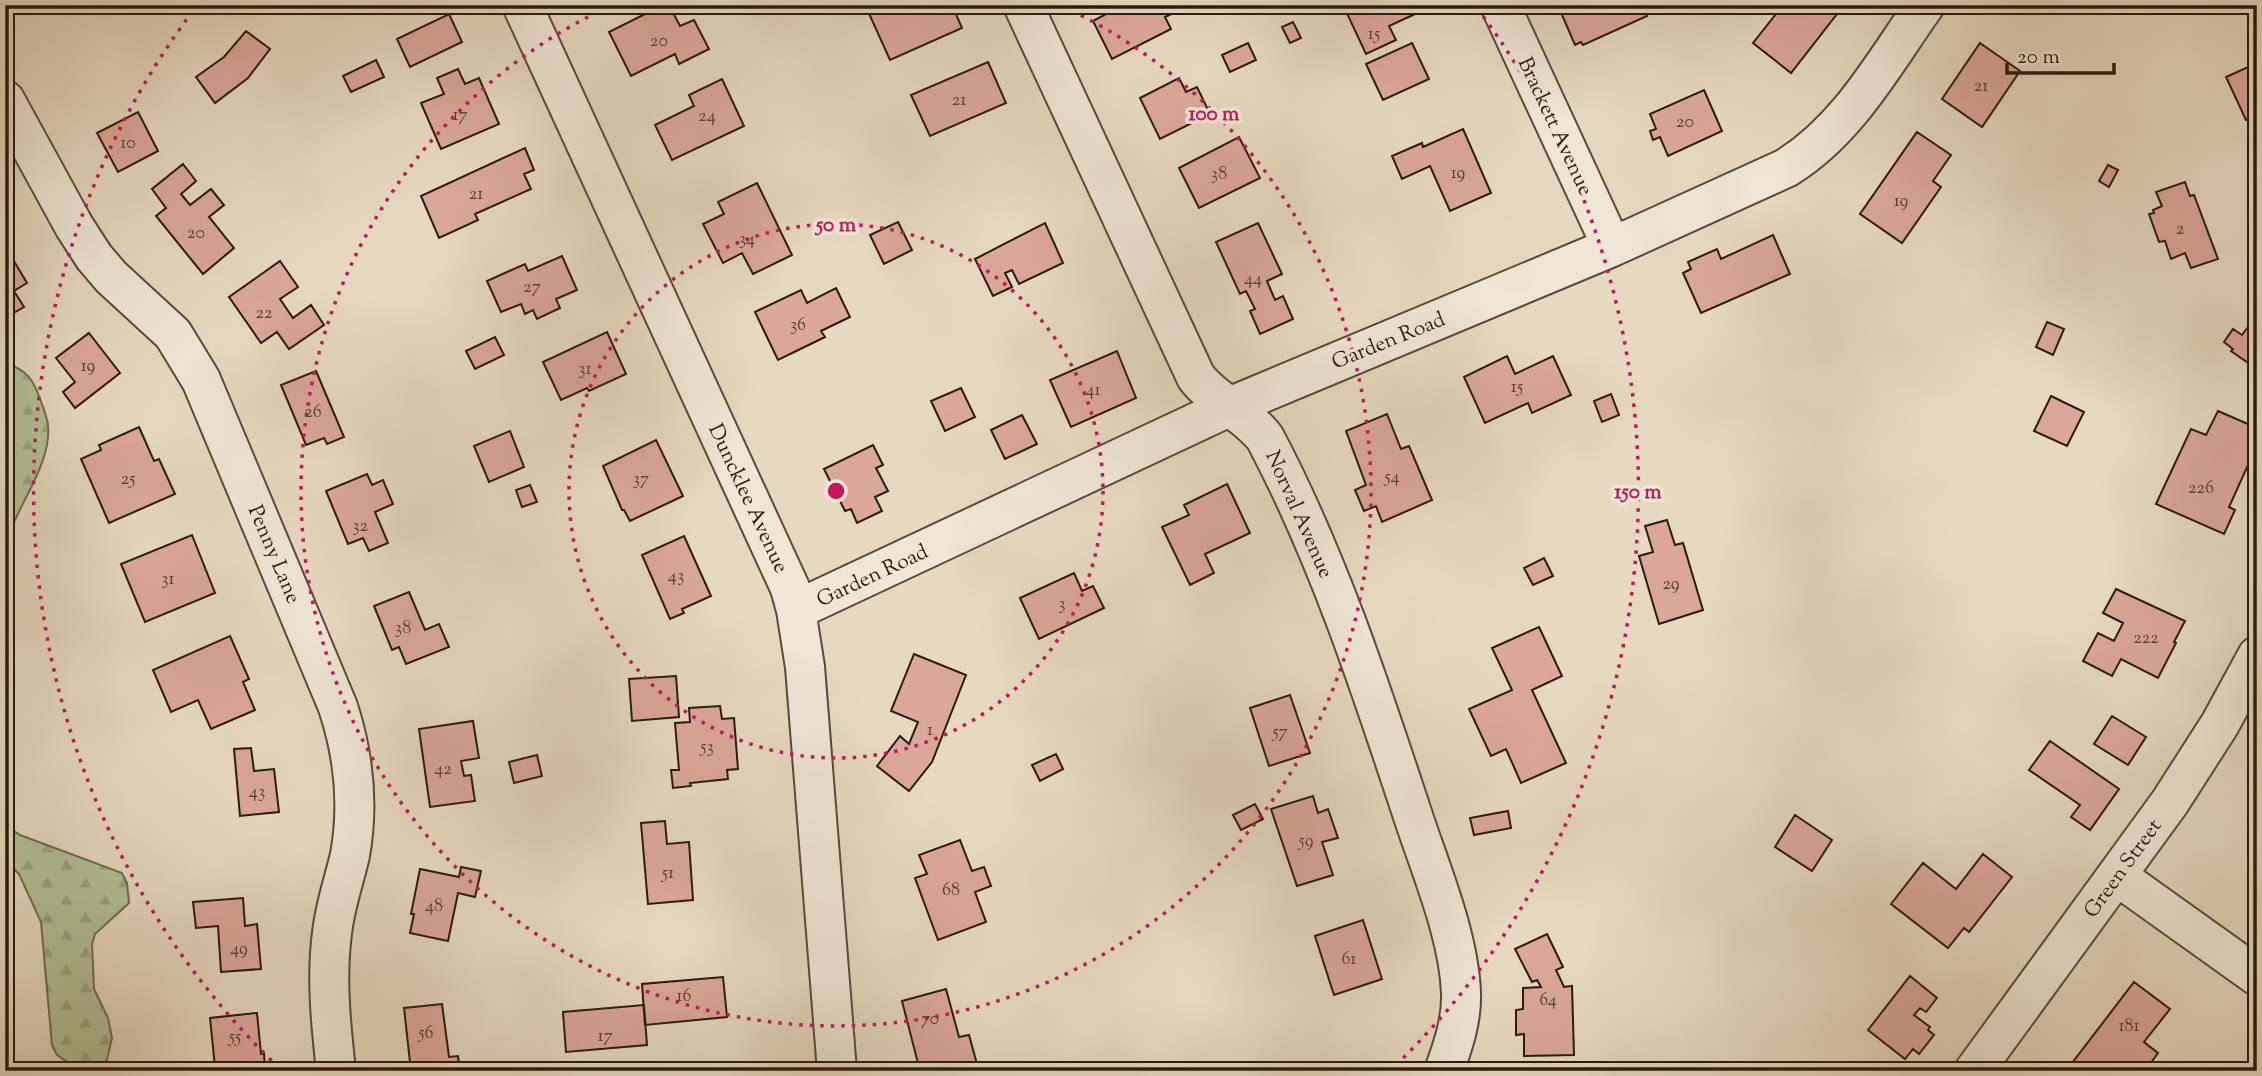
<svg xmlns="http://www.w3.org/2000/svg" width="2262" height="1076" font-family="'Sorts Mill Goudy',serif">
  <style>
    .forest { fill: url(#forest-firs); stroke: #6e6e51; stroke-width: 2 }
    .building { fill: #dba79a; stroke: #2a1b0d; stroke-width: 2 }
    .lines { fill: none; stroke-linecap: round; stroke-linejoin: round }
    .minor-casing { stroke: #594a3a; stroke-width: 42 }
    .minor { stroke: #efe6d6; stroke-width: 38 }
    .ring { fill: none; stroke: #c2185b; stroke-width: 3.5; stroke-dasharray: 3.5 7 }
    .labels { text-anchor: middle; stroke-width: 7; stroke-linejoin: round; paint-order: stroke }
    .number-label { font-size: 18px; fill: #563e30 }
    .street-label { font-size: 21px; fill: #2a1b0d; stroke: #efe6d6 }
    .centre { fill: #c2185b; stroke: #efe6d6; stroke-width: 3.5 }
    .ring-label { font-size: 21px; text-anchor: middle; font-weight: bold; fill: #c2185b; stroke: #efe6d6; stroke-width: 7; stroke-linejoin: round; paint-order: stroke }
  </style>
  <defs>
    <pattern id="forest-firs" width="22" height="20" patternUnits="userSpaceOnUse" patternTransform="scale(1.75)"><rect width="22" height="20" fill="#b2c095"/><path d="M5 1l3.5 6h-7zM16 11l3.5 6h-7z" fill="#99a47f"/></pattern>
  </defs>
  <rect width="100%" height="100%" fill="#e6d9c0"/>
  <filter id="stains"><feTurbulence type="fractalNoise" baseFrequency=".00286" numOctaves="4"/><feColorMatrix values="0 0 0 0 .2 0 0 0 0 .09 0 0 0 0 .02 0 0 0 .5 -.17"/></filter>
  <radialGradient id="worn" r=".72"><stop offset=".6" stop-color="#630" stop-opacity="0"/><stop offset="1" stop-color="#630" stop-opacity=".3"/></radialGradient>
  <path class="forest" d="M 5,363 C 27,370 33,379 40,399 C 43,407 47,417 48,425 C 52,465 15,508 5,546 Z
    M 5,825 L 20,835 L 122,873 L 127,883 L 129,903 L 95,934 L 92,944 L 94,989 L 108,1018 L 112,1038 L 107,1060 L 98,1066 L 87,1069 L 76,1068 L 57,1055 L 52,1045 L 41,922 L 19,874 L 5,861 Z"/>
  <path class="building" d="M 663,5 L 669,5 L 680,26 L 694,20 L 709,49 L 679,64 L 675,54 L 631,76 L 609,32 Z
    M 870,5 L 952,5 L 962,28 L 890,60 L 866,7 Z
    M 1123,5 L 1175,5 L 1178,11 L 1165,17 L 1171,29 L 1112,59 L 1093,21 Z
    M 1343,5 L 1426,5 L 1428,8 L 1389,26 L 1396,40 L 1366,54 Z
    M 1564,5 L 1642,5 L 1647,16 L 1583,45 L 1581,42 L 1575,45 L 1559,8 Z
    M 1783,5 L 1844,5 L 1791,73 L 1753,43 Z
    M 449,14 L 462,42 L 410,67 L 397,39 Z
    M 1293,22 L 1301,38 L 1290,43 L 1282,27 Z
    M 246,31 L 270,49 L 248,78 L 215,103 L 196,77 L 224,57 Z
    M 1248,43 L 1256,60 L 1230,72 L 1222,55 Z
    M 1412,43 L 1429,79 L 1383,100 L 1366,64 Z
    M 1980,43 L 2020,71 L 1982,127 L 1942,99 Z
    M 376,60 L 384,77 L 351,92 L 343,76 Z
    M 988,62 L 1006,103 L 930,136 L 911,95 Z
    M 2257,63 L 2257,115 L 2246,120 L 2226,77 Z
    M 458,69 L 465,84 L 479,78 L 499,124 L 441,149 L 421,103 L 444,94 L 437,78 Z
    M 1179,78 L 1186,92 L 1197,87 L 1210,114 L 1160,139 L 1140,98 Z
    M 722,79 L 744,126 L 672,160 L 655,125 L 694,106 L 689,95 Z
    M 1704,90 L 1722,131 L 1668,156 L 1660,137 L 1653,140 L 1650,131 L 1656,129 L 1650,114 Z
    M 138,112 L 158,151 L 118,172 L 97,133 Z
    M 1463,129 L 1491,193 L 1450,211 L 1430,166 L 1402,179 L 1392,156 L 1422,143 L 1423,147 Z
    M 1917,132 L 1951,155 L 1933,181 L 1941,187 L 1902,243 L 1860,214 Z
    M 1239,137 L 1260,178 L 1199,208 L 1179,168 Z
    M 525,148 L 534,170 L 524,174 L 531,189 L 475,214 L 478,220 L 439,238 L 421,196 Z
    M 183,164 L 196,181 L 181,194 L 190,205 L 211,189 L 224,205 L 209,217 L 234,248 L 203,274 L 156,216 L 166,208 L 152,189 Z
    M 2108,165 L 2118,170 L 2109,187 L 2099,181 Z
    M 2185,182 L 2190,196 L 2194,195 L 2218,259 L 2191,268 L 2185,253 L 2171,259 L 2165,241 L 2159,242 L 2149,214 L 2154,213 L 2153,210 L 2162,206 L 2156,192 Z
    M 757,183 L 792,255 L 753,274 L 742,253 L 723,263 L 703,224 L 724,214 L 718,202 Z
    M 898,222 L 912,250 L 884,264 L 870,235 Z
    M 1045,223 L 1063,263 L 1019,284 L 1012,270 L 1005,273 L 1012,287 L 993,296 L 975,259 Z
    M 1258,223 L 1282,274 L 1267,281 L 1275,300 L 1283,296 L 1293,319 L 1260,334 L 1250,311 L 1255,309 L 1246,291 L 1240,294 L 1216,242 Z
    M 1773,235 L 1790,274 L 1701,313 L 1683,273 L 1691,269 L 1688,262 L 1717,249 L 1721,259 Z
    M 5,246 L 27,283 L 14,291 L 24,307 L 5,318 Z
    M 562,256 L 577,290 L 556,299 L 560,308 L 537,319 L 533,310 L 525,314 L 521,304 L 501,312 L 487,281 L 525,264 L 528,271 Z
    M 280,261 L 298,287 L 280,299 L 293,318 L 311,305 L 324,325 L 289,349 L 277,332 L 261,343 L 229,297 Z
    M 836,288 L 850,317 L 821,331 L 825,337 L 778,360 L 755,312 L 801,290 L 807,303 Z
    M 2257,315 L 2257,369 L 2231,351 L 2233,349 L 2224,342 L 2233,329 L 2242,335 Z
    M 2047,322 L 2064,329 L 2053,355 L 2036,347 Z
    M 607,332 L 626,374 L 589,391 L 587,388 L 561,400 L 543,362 Z
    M 89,333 L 120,373 L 75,408 L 63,392 L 75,382 L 56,358 Z
    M 495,337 L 504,355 L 475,369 L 466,351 Z
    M 1117,351 L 1136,398 L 1071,427 L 1050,380 Z
    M 1507,356 L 1515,374 L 1553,356 L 1571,395 L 1532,413 L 1528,403 L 1485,423 L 1464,377 Z
    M 316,371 L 344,437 L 327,444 L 324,438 L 306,445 L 281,385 Z
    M 961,388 L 975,417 L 945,431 L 931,401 Z
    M 1611,394 L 1619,415 L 1602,422 L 1594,401 Z
    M 2051,396 L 2084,412 L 2067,446 L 2034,431 Z
    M 2218,411 L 2257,428 L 2257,469 L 2248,465 L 2229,507 L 2235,510 L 2224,534 L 2156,504 L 2191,429 L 2206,435 Z
    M 1387,414 L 1401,449 L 1409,446 L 1432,500 L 1382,522 L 1376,506 L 1364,511 L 1355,490 L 1366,485 L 1346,431 Z
    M 1022,415 L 1037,444 L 1005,459 L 991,430 Z
    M 139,427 L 154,461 L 159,459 L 175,494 L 109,523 L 81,459 L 101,450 L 99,445 Z
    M 510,431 L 524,467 L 489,482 L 474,446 Z
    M 656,440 L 683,496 L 630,521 L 624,510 L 622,510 L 603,466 Z
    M 873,445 L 883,465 L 876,468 L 888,491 L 875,497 L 882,511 L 857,523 L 851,509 L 845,511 L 824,469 Z
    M 367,474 L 372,485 L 383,480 L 393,504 L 375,512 L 388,543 L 369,551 L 363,538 L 348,544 L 326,491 Z
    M 1227,484 L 1250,533 L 1205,554 L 1214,573 L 1190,585 L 1162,527 L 1189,515 L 1184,505 Z
    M 530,485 L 537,502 L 522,507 L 516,490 Z
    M 1667,520 L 1675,545 L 1683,543 L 1703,610 L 1659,624 L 1639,556 L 1653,552 L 1645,526 Z
    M 192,535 L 215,593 L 145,622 L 121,564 Z
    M 684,536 L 711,596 L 682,609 L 684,613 L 670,619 L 642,555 Z
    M 1544,558 L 1553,576 L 1533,585 L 1524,568 Z
    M 1074,573 L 1082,591 L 1093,586 L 1104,608 L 1039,639 L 1020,598 Z
    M 2116,589 L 2185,621 L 2174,642 L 2176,643 L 2158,678 L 2121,659 L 2112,676 L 2083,661 L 2098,633 L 2114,641 L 2123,623 L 2103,613 Z
    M 409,592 L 425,630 L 439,624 L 449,647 L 406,664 L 399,647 L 392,650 L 374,606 Z
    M 1539,627 L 1562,676 L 1532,690 L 1566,763 L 1521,783 L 1506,749 L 1491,756 L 1469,709 L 1512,690 L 1492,648 Z
    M 230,636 L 249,679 L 243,682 L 255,710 L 211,729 L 198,700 L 171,712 L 153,670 Z
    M 914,654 L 966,675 L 932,762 L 909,791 L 877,766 L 900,736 L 909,744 L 918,722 L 891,711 Z
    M 676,676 L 679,717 L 632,721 L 629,679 Z
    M 1290,695 L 1310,753 L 1269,766 L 1250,708 Z
    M 720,706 L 722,719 L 734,718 L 738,769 L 727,770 L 728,779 L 690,783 L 691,786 L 673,788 L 671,770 L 679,770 L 675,723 L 690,722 L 689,708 Z
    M 2112,716 L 2146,737 L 2128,765 L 2094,744 Z
    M 473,721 L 479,758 L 461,761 L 464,776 L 471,775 L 475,801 L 430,807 L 419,729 Z
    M 2050,741 L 2119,789 L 2090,830 L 2071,817 L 2080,805 L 2029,770 Z
    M 251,748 L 254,771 L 274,769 L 279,812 L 240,816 L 234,749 Z
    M 1056,754 L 1063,769 L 1040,781 L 1032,765 Z
    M 537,755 L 542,776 L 514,783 L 509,762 Z
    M 1313,796 L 1318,813 L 1328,809 L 1338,838 L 1322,842 L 1333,875 L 1297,886 L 1271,809 Z
    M 1255,804 L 1263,819 L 1241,830 L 1233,815 Z
    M 1508,811 L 1511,828 L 1474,835 L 1470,818 Z
    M 1795,815 L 1832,840 L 1812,871 L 1775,847 Z
    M 665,821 L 667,844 L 689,842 L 693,900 L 648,904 L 641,823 Z
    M 960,840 L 972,871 L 984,867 L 991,886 L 975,892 L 986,922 L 938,940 L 915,878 L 927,874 L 919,855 Z
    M 1983,854 L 2012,877 L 1969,932 L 1964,928 L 1948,948 L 1891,904 L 1923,863 L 1956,889 Z
    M 461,867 L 481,871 L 475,897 L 458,893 L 448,941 L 410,933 L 414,914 L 411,914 L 420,869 L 459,877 Z
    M 243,898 L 245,926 L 257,924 L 261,969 L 221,972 L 218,926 L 196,928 L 193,902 Z
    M 1363,920 L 1382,979 L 1334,995 L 1315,936 Z
    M 1547,934 L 1563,967 L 1556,970 L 1564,987 L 1572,986 L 1574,1055 L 1524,1056 L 1524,1034 L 1516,1035 L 1516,1010 L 1523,1009 L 1523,988 L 1541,987 L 1537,980 L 1532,982 L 1515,949 Z
    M 1910,976 L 1937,998 L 1926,1012 L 1920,1008 L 1914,1015 L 1930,1027 L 1928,1030 L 1934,1035 L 1919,1054 L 1913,1049 L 1905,1059 L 1868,1030 Z
    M 723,977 L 727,1017 L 645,1025 L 642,984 Z
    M 2134,982 L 2170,1009 L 2144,1042 L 2158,1053 L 2145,1071 L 2132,1071 L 2127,1067 L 2123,1071 L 2066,1071 Z
    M 946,989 L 959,1037 L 969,1035 L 977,1064 L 950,1071 L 920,1071 L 902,1001 Z
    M 442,1004 L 449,1057 L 458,1056 L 460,1071 L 411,1071 L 404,1008 Z
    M 644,1005 L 647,1045 L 566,1052 L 563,1012 Z
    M 257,1013 L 261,1054 L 264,1053 L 265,1071 L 225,1071 L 224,1066 L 215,1067 L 210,1018 Z"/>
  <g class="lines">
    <g class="minor-casing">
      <path id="minor" d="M 522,5 L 790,588 L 796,610 L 805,667 L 837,1071
        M 1023,5 L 1196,377 C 1215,402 1246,413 1265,438 C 1329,559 1371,689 1414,819 C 1432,873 1459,937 1461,993 C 1462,1020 1453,1046 1444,1071
        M 1500,5 L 1612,247
        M 5,100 L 74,226 L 94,257 L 111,277 L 173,334 L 201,380 L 338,707 C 354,756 359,805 350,855 C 344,881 335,906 332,933 C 326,979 331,1025 336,1071
        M 796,610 L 1229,407 L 1612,247 L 1786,168 C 1848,130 1884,63 1925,5
        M 2117,876 L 2257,976
        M 1974,1071 L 2170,802 L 2220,724 L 2257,656"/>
    </g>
    <use href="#minor" class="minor"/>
  </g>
  <g class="ring">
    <circle cx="836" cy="491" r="267"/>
    <path d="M1062 6A535 535 0 1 1 610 6"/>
    <path d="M279 1068A802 802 0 0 1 195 8M1477 8A802 802 0 0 1 1393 1068"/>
  </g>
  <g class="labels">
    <g class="number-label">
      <text x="1374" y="39">15</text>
      <text x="659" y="46">20</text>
      <text x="1981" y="91">21</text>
      <text x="959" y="105">21</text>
      <text x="460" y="120">17</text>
      <text x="707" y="121">24</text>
      <text x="1685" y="127">20</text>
      <text x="128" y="148">10</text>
      <text x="1458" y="178">19</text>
      <text x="1219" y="179">38</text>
      <text x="476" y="199">21</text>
      <text x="1901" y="206">19</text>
      <text x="2180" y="234">2</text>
      <text x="196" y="238">20</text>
      <text x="747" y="244">34</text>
      <text x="1253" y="284">44</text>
      <text x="532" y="292">27</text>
      <text x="264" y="318">22</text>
      <text x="798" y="330">36</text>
      <text x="88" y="371">19</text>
      <text x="585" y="374">31</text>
      <text x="1517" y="392">15</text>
      <text x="1093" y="395">41</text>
      <text x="313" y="417">26</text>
      <text x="1392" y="482">54</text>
      <text x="128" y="484">25</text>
      <text x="641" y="484">37</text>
      <text x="2201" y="493">226</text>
      <text x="360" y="531">32</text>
      <text x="676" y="581">43</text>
      <text x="168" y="584">31</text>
      <text x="1671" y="589">29</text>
      <text x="1062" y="609">3</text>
      <text x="403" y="633">38</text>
      <text x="2146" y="643">222</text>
      <text x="930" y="735">1</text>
      <text x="1280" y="737">57</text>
      <text x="707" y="752">53</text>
      <text x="443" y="774">42</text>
      <text x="257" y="797">43</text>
      <text x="1306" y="846">59</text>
      <text x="668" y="878">51</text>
      <text x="951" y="895">68</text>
      <text x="434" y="911">48</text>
      <text x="239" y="954">49</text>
      <text x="1349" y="964">61</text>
      <text x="684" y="1001">16</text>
      <text x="1548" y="1005">64</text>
      <text x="930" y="1024">70</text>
      <text x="2129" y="1031">181</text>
      <text x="426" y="1038">56</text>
      <text x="605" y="1041">17</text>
      <text x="235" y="1042">55</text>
    </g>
    <g class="street-label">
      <text transform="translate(1556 126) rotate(65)" y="7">Brackett Avenue</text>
      <text transform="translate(1388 340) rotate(-22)" y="7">Garden Road</text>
      <text transform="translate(749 498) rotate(65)" y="7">Duncklee Avenue</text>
      <text transform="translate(1300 514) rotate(66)" y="7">Norval Avenue</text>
      <text transform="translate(275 554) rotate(67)" y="7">Penny Lane</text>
      <text transform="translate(872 575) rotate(-25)" y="7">Garden Road</text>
      <text transform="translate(2122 868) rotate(-54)" y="7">Green Street</text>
    </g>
  </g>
  <circle cx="836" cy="491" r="10" class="centre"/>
  <g class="ring-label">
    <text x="1214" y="120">100 m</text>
    <text x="836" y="231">50 m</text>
    <text x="1638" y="498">150 m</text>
  </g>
  <rect width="2262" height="1076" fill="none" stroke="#e6d9c0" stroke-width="28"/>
  <rect x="7" y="7" width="2248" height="1062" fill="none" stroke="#2a1b0d" stroke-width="3.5"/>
  <rect x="14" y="14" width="2234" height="1048" fill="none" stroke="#2a1b0d" stroke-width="2"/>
  <path d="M2007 63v10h107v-10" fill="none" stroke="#2a1b0d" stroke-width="3.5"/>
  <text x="2017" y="63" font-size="21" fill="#2a1b0d" stroke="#efe6d6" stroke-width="5" paint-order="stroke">20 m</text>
  <rect width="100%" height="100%" filter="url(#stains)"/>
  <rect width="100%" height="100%" fill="url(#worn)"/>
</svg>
